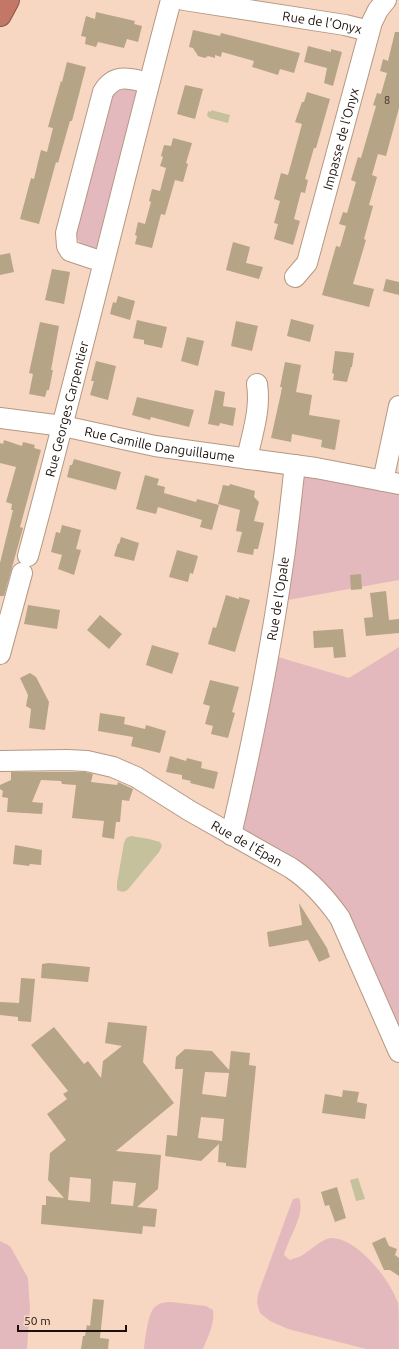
<svg xmlns="http://www.w3.org/2000/svg" width="399" height="1349" font-family="Ubuntu,sans-serif">
  <style>
    .green { fill: #e4b9be }
    .water { fill: #c5c19c }
    .building { fill: #b6a487; fill-rule: evenodd }
    .lines { fill: none; stroke-linecap: round; stroke-linejoin: round }
    .minor-casing { stroke: #b59883; stroke-width: 22 }
    .highway-casing { stroke: #895346; stroke-width: 24 }
    .minor { stroke: #fff; stroke-width: 20 }
    .highway { stroke: #c37766; stroke-width: 22 }
    .labels { text-anchor: middle; stroke-width: 3; stroke-linejoin: round; paint-order: stroke }
    .number-label { font-size: 11px; fill: #423629 }
    .street-label { font-size: 13px; fill: #1c110a; stroke: #f7d7c1 }
  </style>
  <rect width="100%" height="100%" fill="#f7d7c1"/>
  <path class="green" d="M 122,88 L 134,88 L 138,93 L 98,247 L 93,250 L 81,244 L 75,236 L 111,97 L 116,91 Z
    M 295,465 L 399,484 L 399,580 L 277,602 Z
    M 399,647 L 399,1052 L 319,891 L 231,835 L 268,654 L 349,678 Z
    M 299,1198 C 306,1214 288,1239 284,1255 L 290,1260 C 293,1258 298,1258 301,1256 C 310,1251 323,1237 333,1238 C 359,1240 390,1280 398,1303 C 399,1310 399,1340 399,1349 L 366,1349 L 288,1329 L 270,1321 L 260,1313 L 257,1303 L 258,1294 L 288,1212 L 293,1199 Z
    M 0,1241 L 10,1246 L 28,1278 L 30,1309 L 27,1349 L 0,1349 Z
    M 171,1302 L 206,1306 L 213,1310 C 215,1324 208,1336 203,1349 L 144,1349 C 145,1339 148,1316 153,1309 C 157,1303 165,1302 171,1302 Z"/>
  <path class="water" d="M 211,110 L 230,115 L 228,123 L 209,118 L 209,117 L 207,116 L 208,111 L 211,112 Z
    M 131,836 L 149,839 L 160,842 L 162,846 L 159,852 L 130,887 C 126,892 123,893 117,890 L 117,883 L 124,843 L 126,838 Z
    M 358,1178 L 365,1199 L 356,1201 L 350,1180 Z"/>
  <path class="building" d="M 96,12 L 135,21 L 134,24 L 142,26 L 138,42 L 127,39 L 124,48 L 98,42 L 96,47 L 85,44 L 86,37 L 81,36 L 86,16 L 95,19 Z
    M 193,30 L 220,36 L 221,33 L 300,53 L 294,73 L 280,69 L 278,75 L 252,67 L 254,61 L 222,52 L 221,57 L 215,55 L 215,58 L 208,56 L 205,58 L 198,56 L 193,48 L 189,47 Z
    M 395,32 L 399,32 L 399,108 L 386,156 L 378,154 L 372,175 L 377,177 L 369,205 L 373,206 L 364,239 L 366,240 L 353,284 L 374,289 L 369,307 L 322,295 L 336,246 L 340,247 L 346,226 L 339,224 L 343,212 L 347,213 L 356,182 L 351,180 L 358,157 L 361,158 L 376,106 L 373,105 L 377,93 L 381,94 L 387,73 L 380,71 L 383,59 L 388,61 Z
    M 308,46 L 331,52 L 331,49 L 342,52 L 333,86 L 324,83 L 327,68 L 304,62 Z
    M 67,62 L 86,67 L 72,121 L 70,121 L 58,163 L 56,162 L 39,224 L 20,219 L 31,178 L 34,179 L 41,150 L 47,152 L 53,128 L 48,127 L 61,81 L 62,82 Z
    M 185,85 L 203,89 L 195,119 L 177,114 Z
    M 307,92 L 330,99 L 316,148 L 314,148 L 305,179 L 308,180 L 305,193 L 301,192 L 294,219 L 300,221 L 293,245 L 274,239 L 278,224 L 274,223 L 280,201 L 274,199 L 281,173 L 288,175 L 302,124 L 295,122 L 302,102 L 304,102 Z
    M 173,138 L 192,143 L 186,163 L 188,164 L 183,182 L 175,180 L 165,215 L 161,214 L 152,248 L 135,244 L 137,236 L 135,235 L 138,222 L 145,224 L 151,202 L 149,201 L 152,189 L 160,191 L 166,168 L 160,166 L 163,157 L 161,156 L 164,145 L 171,146 Z
    M 233,242 L 250,247 L 246,263 L 263,267 L 259,279 L 226,270 Z
    M 10,253 L 14,272 L 0,275 L 0,255 Z
    M 52,269 L 70,272 L 64,304 L 45,300 Z
    M 386,279 L 399,282 L 399,295 L 383,291 Z
    M 118,296 L 135,301 L 130,320 L 110,314 L 113,302 L 116,303 Z
    M 291,319 L 314,325 L 310,342 L 287,336 Z
    M 137,320 L 167,327 L 162,348 L 144,344 L 144,340 L 133,338 Z
    M 236,321 L 258,326 L 252,351 L 231,346 Z
    M 40,322 L 59,326 L 51,370 L 53,370 L 49,390 L 47,390 L 45,397 L 29,394 L 33,374 L 29,373 Z
    M 187,337 L 204,341 L 198,366 L 181,361 Z
    M 335,351 L 354,353 L 352,367 L 351,367 L 347,382 L 333,380 L 334,374 L 332,373 Z
    M 96,361 L 116,366 L 108,400 L 90,395 L 94,381 L 91,381 Z
    M 285,362 L 301,365 L 296,392 L 312,395 L 309,415 L 340,420 L 335,450 L 321,447 L 322,440 L 292,434 L 291,442 L 271,438 L 281,393 L 282,387 L 280,387 Z
    M 215,390 L 225,392 L 223,406 L 236,408 L 233,426 L 220,423 L 219,426 L 208,424 Z
    M 137,397 L 194,410 L 189,427 L 151,417 L 150,420 L 132,415 Z
    M 4,440 L 22,446 L 23,442 L 35,445 L 34,448 L 41,450 L 20,527 L 23,528 L 4,596 L 0,596 L 0,563 L 13,510 L 11,510 L 12,504 L 6,502 L 16,467 L 0,463 L 0,443 L 3,444 Z
    M 74,459 L 121,472 L 116,490 L 67,477 L 70,465 L 72,465 Z
    M 145,475 L 159,479 L 157,485 L 165,487 L 164,493 L 196,502 L 197,499 L 219,505 L 212,530 L 200,527 L 202,520 L 158,507 L 156,514 L 136,509 Z
    M 230,484 L 255,491 L 254,497 L 259,502 L 254,521 L 264,523 L 258,549 L 254,549 L 253,555 L 237,552 L 242,532 L 236,531 L 240,510 L 218,504 L 223,485 L 229,486 Z
    M 62,525 L 81,530 L 76,549 L 81,550 L 74,575 L 58,569 L 62,555 L 51,552 L 56,532 L 60,533 Z
    M 121,537 L 139,543 L 134,561 L 114,556 L 118,543 L 119,544 Z
    M 177,550 L 198,556 L 193,574 L 190,573 L 188,582 L 169,577 Z
    M 361,574 L 362,589 L 351,590 L 350,575 Z
    M 386,591 L 389,620 L 399,619 L 399,633 L 366,636 L 364,618 L 373,617 L 370,593 Z
    M 226,595 L 239,599 L 239,597 L 250,600 L 235,652 L 208,644 L 213,627 L 216,628 Z
    M 28,605 L 60,610 L 57,629 L 24,624 Z
    M 100,615 L 122,634 L 109,649 L 87,630 Z
    M 343,629 L 346,657 L 334,658 L 333,647 L 314,648 L 313,631 Z
    M 152,645 L 179,653 L 172,674 L 146,665 Z
    M 30,673 L 36,677 L 49,702 L 45,730 L 29,728 L 31,709 L 26,706 L 28,695 L 20,678 Z
    M 210,680 L 239,687 L 232,712 L 235,713 L 228,738 L 211,734 L 213,726 L 205,724 L 210,706 L 203,704 Z
    M 100,713 L 125,717 L 124,724 L 145,729 L 146,725 L 166,731 L 160,753 L 131,746 L 133,737 L 98,731 Z
    M 170,756 L 186,761 L 187,758 L 202,762 L 201,768 L 218,772 L 214,789 L 190,783 L 191,781 L 182,779 L 182,775 L 166,772 Z
    M 11,772 L 85,772 L 93,774 L 91,782 L 117,785 L 118,782 L 133,789 L 129,801 L 122,800 L 120,822 L 116,822 L 114,839 L 102,837 L 104,821 L 72,818 L 76,785 L 62,784 L 61,781 L 41,780 L 32,802 L 43,803 L 42,814 L 7,812 L 8,798 L 2,797 L 3,791 L 0,789 L 0,785 L 11,780 Z
    M 15,845 L 42,850 L 41,865 L 30,864 L 29,866 L 13,864 Z
    M 299,903 L 327,948 L 330,957 L 319,962 L 308,940 L 269,947 L 267,932 L 302,925 Z
    M 49,963 L 90,967 L 88,982 L 41,978 L 42,964 Z
    M 21,978 L 35,979 L 31,1022 L 18,1021 L 18,1017 L 0,1015 L 0,1002 L 19,1003 Z
    M 108,1022 L 147,1026 L 143,1062 L 174,1103 L 116,1151 L 161,1155 L 158,1189 L 137,1207 L 157,1209 L 155,1227 L 143,1226 L 142,1234 L 41,1224 L 42,1205 L 46,1205 L 46,1196 L 64,1198 L 48,1180 L 50,1153 L 66,1140 L 47,1114 L 67,1099 L 63,1094 L 68,1091 L 31,1045 L 54,1027 L 84,1064 L 88,1061 L 101,1078 L 103,1061 L 122,1046 L 105,1043 ZM 70,1177 L 91,1179 L 90,1202 L 68,1200 ZM 113,1181 L 136,1183 L 133,1206 L 111,1204 Z
    M 185,1049 L 212,1051 L 229,1070 L 231,1051 L 250,1053 L 249,1065 L 256,1066 L 246,1168 L 226,1166 L 226,1163 L 218,1162 L 219,1144 L 201,1161 L 165,1156 L 167,1135 L 177,1136 L 183,1069 L 175,1069 L 176,1057 ZM 205,1072 L 229,1073 L 226,1097 L 202,1094 ZM 201,1117 L 224,1119 L 222,1141 L 198,1138 Z
    M 343,1090 L 359,1092 L 357,1102 L 367,1104 L 365,1119 L 322,1113 L 325,1094 L 342,1097 Z
    M 337,1187 L 346,1218 L 335,1222 L 329,1205 L 325,1206 L 321,1192 Z
    M 385,1237 L 389,1246 L 397,1249 L 395,1255 L 399,1258 L 399,1276 L 390,1270 L 384,1270 L 372,1243 Z
    M 93,1299 L 104,1300 L 100,1338 L 109,1339 L 108,1349 L 81,1349 L 83,1336 L 85,1336 L 87,1325 L 90,1326 Z"/>
  <g class="lines">
    <g class="minor-casing">
      <g id="minor">
        <path id="s1" d="M 184,0 L 345,25 L 369,31"/>
        <path d="M 103,262 L 70,251 L 67,246 L 66,233 L 103,92 C 115,72 131,79 149,83"/>
        <path id="s2" d="M 295,277 L 307,263 L 372,22 L 378,10 L 386,0"/>
        <path id="s3" d="M 0,418 L 63,426 L 155,446 L 316,468 L 399,484"/>
        <path d="M 247,459 C 252,434 261,410 257,384"/>
        <path d="M 383,481 L 399,406"/>
        <path id="s4" d="M 28,556 C 78,371 122,185 171,0"/>
        <path d="M 0,654 L 22,573"/>
        <path id="s5" d="M 0,761 L 67,760 L 87,761 L 113,767 L 136,777 L 190,811 L 291,868 C 312,882 326,898 340,918 L 399,1052"/>
        <path id="s6" d="M 231,835 C 252,745 270,655 283,564 C 288,531 291,498 295,465"/>
      </g>
    </g>
    <g class="highway-casing">
      <path id="highway" d="M 0,15 L 8,0"/>
    </g>
    <use href="#minor" class="minor"/>
    <use href="#highway" class="highway"/>
  </g>
  <g class="labels">
    <g class="number-label">
      <text x="387" y="104">8</text>
    </g>
    <g class="street-label">
      <text dy="5" stroke="none"><textPath href="#s1" startOffset="140">Rue de l'Onyx</textPath></text>
      <text dy="5" stroke="none"><textPath href="#s2" startOffset="147">Impasse de l'Onyx</textPath></text>
      <text dy="5" stroke="none"><textPath href="#s4" startOffset="152">Rue Georges Carpentier</textPath></text>
      <text dy="5" stroke="none"><textPath href="#s3" startOffset="162">Rue Camille Danguillaume</textPath></text>
      <text dy="5" stroke="none"><textPath href="#s6" startOffset="241">Rue de l'Opale</textPath></text>
      <text dy="5" stroke="none"><textPath href="#s5" startOffset="268">Rue de l'Épan</textPath></text>
    </g>
  </g>
  <path d="M18 1325v6h108v-6" fill="none" stroke="#1c110a" stroke-width="2"/>
  <text x="24" y="1325" font-size="12" fill="#1c110a" stroke="#f7d7c1" stroke-width="3" paint-order="stroke">50 m</text>
</svg>
